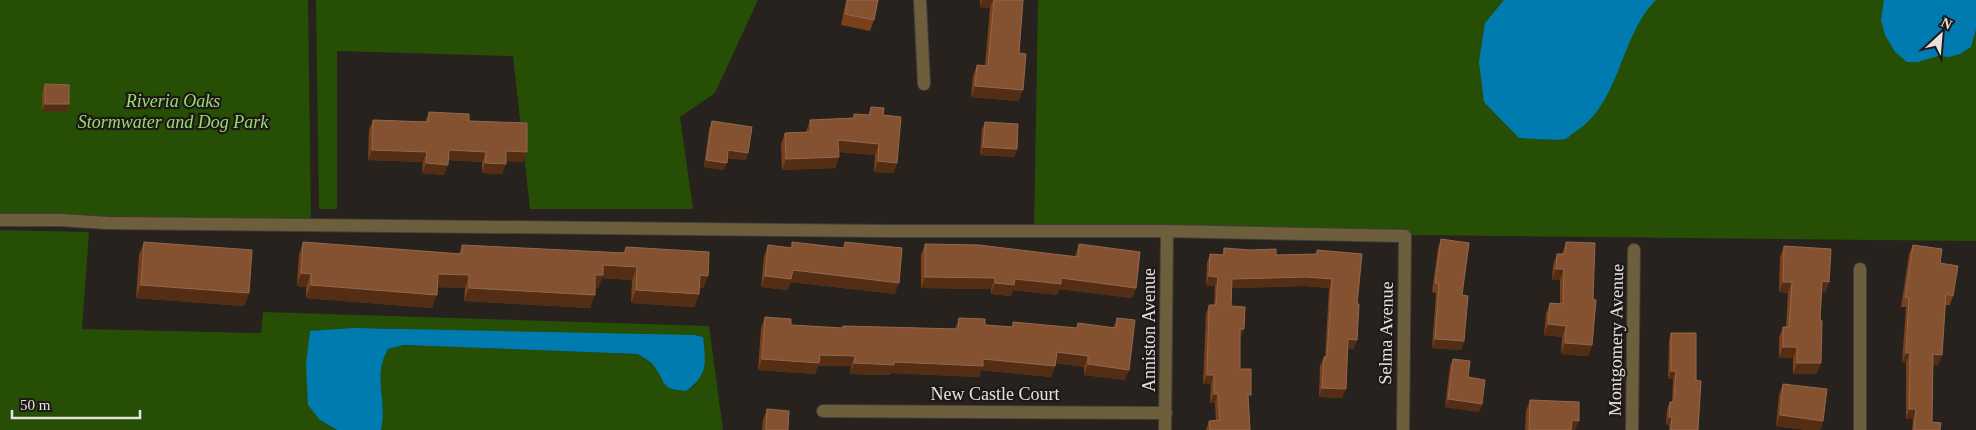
<svg xmlns="http://www.w3.org/2000/svg" width="1976" height="430" font-family="Georgia,serif">
  <style>
    .green { fill: #264e04 }
    .water { fill: #007bb0 }
    .lines { fill: none; stroke-linecap: round; stroke-linejoin: round }
    .minor-casing { stroke: #433d3a; stroke-width: 14 }
    .minor { stroke: #6e5f3c; stroke-width: 12 }
    .wall { fill: #78401b }
    .shaded-wall { fill: #532d14 }
    .building { fill: #845230; stroke: #93684c }
    .labels { text-anchor: middle; stroke-width: 4.5; stroke-linejoin: round; paint-order: stroke }
    .park-label { font-size: 18px; font-style: italic; fill: #99db73; stroke: #1e1916 }
    .street-label { font-size: 18px; fill: #e6e2e0; stroke: #1e1916 }
  </style>
  <rect width="100%" height="100%" fill="#28221f"/>
  <path class="green" d="M 0,0 L 308,0 L 311,224 L 0,222 Z
    M 316,0 L 758,0 L 715,93 L 680,117 L 693,209 L 530,209 L 513,56 L 337,51 L 337,209 L 319,209 Z
    M 1038,0 L 1976,0 L 1976,241 L 1034,231 Z
    M 0,230 L 89,232 L 82,329 L 261,333 L 263,312 L 709,326 L 723,430 L 381,430 C 388,401 372,379 388,349 L 404,345 L 638,354 C 643,358 651,361 654,366 C 667,383 661,389 686,391 L 694,386 L 705,356 L 385,328 L 310,331 L 320,420 L 337,430 L 0,430 Z"/>
  <path class="water" d="M 1504,0 L 1656,0 C 1619,37 1621,103 1575,132 C 1572,134 1568,138 1565,139 C 1556,141 1530,138 1519,138 L 1484,102 L 1479,62 L 1485,23 Z
    M 1884,0 L 1976,0 L 1976,29 L 1971,47 L 1960,54 L 1949,57 L 1938,56 L 1918,62 L 1907,62 L 1895,52 L 1885,35 L 1881,20 Z
    M 354,328 L 694,335 L 703,337 C 706,362 708,376 686,391 C 660,389 667,384 654,366 C 651,361 643,358 638,354 L 404,345 L 388,349 C 372,378 388,401 381,430 L 337,430 L 320,420 L 308,405 L 306,364 L 310,331 Z"/>
  <g class="lines">
    <g class="minor-casing">
      <path id="minor" d="M 920,0 L 924,84
        M 0,220 L 60,220 L 107,223 L 886,231 L 1167,231 L 1405,236 L 1403,430
        M 1860,269 L 1860,430
        M 823,411 L 1166,413
        M 1165,430 L 1167,231
        M 1632,430 L 1634,250"/>
    </g>
    <use href="#minor" class="minor"/>
  </g>
  <path class="wall" d="M 846,0 L 878,0 L 874,20 L 870,31 L 841,25 Z
    M 980,0 L 1023,0 L 1019,53 L 1019,101 L 971,97 L 973,76 L 977,65 L 985,66 L 990,8 L 980,7 Z
    M 45,84 L 66,112 L 42,111 L 42,92 Z
    M 871,107 L 883,115 L 897,163 L 893,173 L 874,172 L 875,155 L 839,152 L 839,157 L 835,168 L 782,170 L 781,144 L 785,133 L 806,132 L 810,120 L 853,118 L 854,114 L 868,115 Z
    M 429,112 L 469,121 L 523,162 L 506,161 L 502,174 L 482,173 L 482,162 L 448,160 L 444,175 L 422,173 L 423,162 L 368,160 L 369,130 L 373,120 L 425,122 Z
    M 712,121 L 746,160 L 727,158 L 724,170 L 704,167 L 709,129 Z
    M 985,122 L 1017,149 L 1014,157 L 980,155 L 982,129 Z
    M 1441,239 L 1462,295 L 1464,341 L 1461,350 L 1432,348 L 1436,293 L 1432,292 L 1438,248 Z
    M 144,242 L 249,293 L 244,306 L 136,298 L 139,255 Z
    M 303,242 L 459,254 L 462,245 L 623,253 L 626,247 L 708,276 L 703,288 L 699,288 L 699,294 L 694,307 L 631,303 L 632,280 L 602,278 L 598,288 L 595,288 L 590,308 L 464,301 L 465,288 L 437,287 L 432,308 L 306,298 L 306,287 L 297,286 L 299,255 Z
    M 792,242 L 843,248 L 845,242 L 895,294 L 791,282 L 787,290 L 761,287 L 764,256 L 768,245 L 791,248 Z
    M 1566,242 L 1593,299 L 1592,345 L 1588,356 L 1561,354 L 1562,337 L 1544,335 L 1546,314 L 1550,303 L 1560,304 L 1560,280 L 1552,280 L 1553,265 L 1557,254 L 1562,254 Z
    M 925,244 L 1075,256 L 1079,244 L 1136,288 L 1132,298 L 1059,289 L 1057,295 L 1013,290 L 1011,296 L 991,294 L 991,289 L 921,288 L 921,255 Z
    M 1913,245 L 1940,263 L 1953,296 L 1950,305 L 1945,305 L 1938,365 L 1933,364 L 1932,422 L 1940,430 L 1912,430 L 1913,419 L 1906,419 L 1906,363 L 1902,362 L 1906,307 L 1901,307 L 1909,254 Z
    M 1784,246 L 1829,282 L 1825,293 L 1822,292 L 1817,374 L 1793,374 L 1793,358 L 1779,358 L 1779,338 L 1783,327 L 1786,327 L 1788,293 L 1779,292 L 1780,257 Z
    M 1224,248 L 1276,255 L 1316,254 L 1317,250 L 1357,304 L 1354,349 L 1348,348 L 1342,398 L 1319,397 L 1320,366 L 1324,357 L 1325,357 L 1329,288 L 1304,286 L 1232,288 L 1231,306 L 1244,329 L 1240,338 L 1240,369 L 1248,401 L 1250,430 L 1206,430 L 1209,421 L 1216,421 L 1215,403 L 1210,403 L 1211,384 L 1203,384 L 1206,314 L 1209,305 L 1214,305 L 1215,286 L 1206,285 L 1207,263 L 1210,254 L 1222,255 Z
    M 765,317 L 791,325 L 842,328 L 843,326 L 955,329 L 959,318 L 985,325 L 1012,327 L 1013,322 L 1076,328 L 1078,323 L 1113,328 L 1117,318 L 1125,380 L 1084,375 L 1084,367 L 1056,363 L 1051,377 L 981,370 L 979,377 L 891,373 L 890,375 L 850,374 L 851,366 L 818,366 L 815,374 L 758,370 L 761,328 Z
    M 1671,333 L 1696,380 L 1698,430 L 1669,430 L 1669,425 L 1666,425 L 1667,409 L 1670,402 L 1672,402 L 1673,379 L 1668,379 L 1669,340 Z
    M 1453,359 L 1468,377 L 1482,404 L 1479,412 L 1445,407 L 1450,366 Z
    M 1783,384 L 1823,421 L 1820,430 L 1807,430 L 1776,426 L 1779,395 Z
    M 1530,400 L 1575,430 L 1525,430 L 1526,411 Z
    M 767,409 L 788,430 L 762,430 L 763,420 Z"/>
  <path class="shaded-wall" d="M 982,0 L 993,0 L 990,8 L 980,7 Z
    M 975,86 L 1023,90 L 1019,101 L 971,97 Z
    M 45,104 L 69,104 L 66,112 L 42,111 Z
    M 838,140 L 879,144 L 875,155 L 834,151 Z
    M 983,147 L 1017,149 L 1014,157 L 980,155 Z
    M 372,150 L 427,152 L 423,162 L 368,160 Z
    M 449,150 L 486,152 L 482,162 L 445,160 Z
    M 728,150 L 748,153 L 746,160 L 725,157 Z
    M 506,151 L 527,152 L 523,162 L 502,161 Z
    M 839,157 L 835,168 L 782,170 L 786,159 Z
    M 706,160 L 727,163 L 724,170 L 704,167 Z
    M 878,161 L 897,163 L 893,173 L 874,172 Z
    M 426,163 L 448,165 L 444,175 L 422,173 Z
    M 485,163 L 506,164 L 502,174 L 482,173 Z
    M 603,265 L 637,267 L 632,280 L 602,278 L 598,288 L 591,288 L 595,275 Z
    M 1556,269 L 1564,269 L 1560,280 L 1552,280 Z
    M 793,270 L 899,283 L 895,294 L 791,282 L 787,290 L 761,287 L 765,276 Z
    M 301,273 L 311,274 L 306,287 L 297,286 Z
    M 438,274 L 469,275 L 465,288 L 434,287 Z
    M 700,275 L 708,276 L 703,288 L 695,288 Z
    M 1209,276 L 1218,277 L 1215,286 L 1206,285 Z
    M 925,277 L 995,278 L 991,289 L 921,288 Z
    M 1307,277 L 1332,279 L 1329,288 L 1304,286 L 1229,288 L 1232,279 Z
    M 1061,278 L 1136,288 L 1132,298 L 1059,289 L 1057,295 L 1013,290 L 1011,296 L 991,294 L 995,283 L 1015,279 Z
    M 1822,281 L 1829,282 L 1825,293 L 1818,292 Z
    M 1783,282 L 1792,282 L 1788,293 L 1779,292 Z
    M 141,285 L 249,293 L 244,306 L 136,298 Z
    M 311,285 L 437,295 L 432,308 L 306,298 Z
    M 469,288 L 595,295 L 590,308 L 464,301 Z
    M 636,290 L 699,294 L 694,307 L 631,303 Z
    M 1548,324 L 1566,326 L 1562,337 L 1544,335 Z
    M 1240,329 L 1244,329 L 1241,338 L 1237,338 Z
    M 1348,339 L 1357,340 L 1354,349 L 1345,348 Z
    M 1435,339 L 1464,341 L 1461,350 L 1432,348 Z
    M 1565,343 L 1592,345 L 1588,356 L 1561,354 Z
    M 1783,347 L 1797,347 L 1793,358 L 1779,358 Z
    M 1057,352 L 1088,356 L 1084,367 L 1053,363 Z
    M 1906,353 L 1910,353 L 1906,363 L 1902,362 Z
    M 1933,354 L 1942,355 L 1938,365 L 1930,364 Z
    M 820,355 L 855,356 L 851,366 L 818,366 L 815,374 L 758,370 L 762,359 Z
    M 983,359 L 1055,366 L 1051,377 L 981,370 L 979,377 L 891,373 L 890,375 L 850,374 L 854,363 Z
    M 1797,363 L 1821,363 L 1817,374 L 1793,374 Z
    M 1088,364 L 1129,370 L 1125,380 L 1084,375 Z
    M 1671,371 L 1676,371 L 1673,379 L 1668,379 Z
    M 1207,375 L 1214,375 L 1211,384 L 1203,384 Z
    M 1322,388 L 1346,389 L 1342,398 L 1319,397 Z
    M 1214,394 L 1218,394 L 1215,403 L 1210,403 Z
    M 1448,399 L 1482,404 L 1479,412 L 1445,407 Z
    M 1909,409 L 1916,409 L 1913,419 L 1906,419 Z
    M 1780,415 L 1823,421 L 1820,430 L 1807,430 L 1776,426 Z
    M 1669,417 L 1672,417 L 1669,425 L 1666,425 Z
    M 1572,420 L 1579,421 L 1575,430 L 1568,430 Z"/>
  <path class="building" d="M 848,0 L 878,0 L 874,20 L 845,14 Z
    M 994,0 L 1023,0 L 1019,53 L 1026,54 L 1023,90 L 975,86 L 977,65 L 988,66 Z
    M 45,84 L 69,85 L 69,104 L 45,104 Z
    M 871,107 L 884,108 L 883,115 L 901,117 L 897,163 L 878,161 L 879,144 L 838,140 L 839,157 L 786,159 L 785,133 L 811,132 L 810,120 L 854,118 L 854,114 L 870,115 Z
    M 429,112 L 469,114 L 469,121 L 527,123 L 527,152 L 506,151 L 506,164 L 485,163 L 486,152 L 449,150 L 448,165 L 426,163 L 427,152 L 372,150 L 373,120 L 428,122 Z
    M 712,121 L 752,127 L 748,153 L 728,150 L 727,163 L 706,160 Z
    M 985,122 L 1018,124 L 1017,149 L 983,147 Z
    M 1441,239 L 1469,243 L 1462,295 L 1468,296 L 1464,341 L 1435,339 L 1439,283 L 1435,283 Z
    M 144,242 L 252,250 L 249,293 L 141,285 Z
    M 303,242 L 462,254 L 462,245 L 625,253 L 626,247 L 709,252 L 708,276 L 700,275 L 699,294 L 636,290 L 637,267 L 603,265 L 603,275 L 595,275 L 595,295 L 469,288 L 469,275 L 438,274 L 437,295 L 311,285 L 311,274 L 301,273 Z
    M 792,242 L 844,248 L 845,242 L 902,248 L 899,283 L 793,270 L 791,279 L 765,276 L 768,245 L 792,248 Z
    M 1566,242 L 1595,243 L 1593,299 L 1596,300 L 1592,345 L 1565,343 L 1566,326 L 1548,324 L 1550,303 L 1563,304 L 1564,269 L 1556,269 L 1557,254 L 1565,254 Z
    M 925,244 L 979,245 L 1078,257 L 1079,244 L 1140,252 L 1136,288 L 1061,278 L 1061,284 L 1015,279 L 1014,285 L 995,283 L 995,278 L 925,277 Z
    M 1913,245 L 1942,249 L 1940,263 L 1958,266 L 1953,296 L 1946,294 L 1942,355 L 1933,354 L 1932,422 L 1941,423 L 1940,430 L 1914,430 L 1916,409 L 1909,409 L 1910,353 L 1906,353 L 1909,298 L 1905,297 Z
    M 1784,246 L 1831,249 L 1829,282 L 1822,281 L 1820,320 L 1822,321 L 1821,363 L 1797,363 L 1797,347 L 1783,347 L 1783,327 L 1789,327 L 1792,282 L 1783,282 Z
    M 1224,248 L 1251,250 L 1276,249 L 1276,255 L 1317,254 L 1317,250 L 1362,254 L 1357,304 L 1359,304 L 1357,340 L 1348,339 L 1346,389 L 1322,388 L 1324,357 L 1327,357 L 1332,279 L 1307,277 L 1232,279 L 1231,306 L 1245,307 L 1244,329 L 1240,329 L 1240,369 L 1251,369 L 1251,395 L 1248,395 L 1250,430 L 1210,430 L 1209,421 L 1220,420 L 1218,394 L 1214,394 L 1214,375 L 1207,375 L 1209,305 L 1216,305 L 1218,277 L 1209,276 L 1210,254 L 1224,255 Z
    M 765,317 L 791,319 L 791,325 L 843,328 L 843,326 L 958,329 L 959,318 L 985,319 L 985,325 L 1013,327 L 1013,322 L 1077,328 L 1078,323 L 1116,328 L 1117,318 L 1135,320 L 1129,370 L 1088,364 L 1088,356 L 1057,352 L 1055,366 L 983,359 L 983,366 L 894,362 L 894,365 L 854,363 L 855,356 L 820,355 L 819,363 L 762,359 Z
    M 1671,333 L 1696,333 L 1696,380 L 1701,381 L 1698,430 L 1671,430 L 1672,417 L 1669,417 L 1670,402 L 1674,402 L 1676,371 L 1671,371 Z
    M 1453,359 L 1470,361 L 1468,377 L 1485,380 L 1482,404 L 1448,399 Z
    M 1783,384 L 1827,389 L 1823,421 L 1780,415 Z
    M 1530,400 L 1579,402 L 1579,421 L 1572,420 L 1571,430 L 1529,430 Z
    M 767,409 L 789,411 L 788,430 L 766,430 Z"/>
  <g class="labels">
    <g class="park-label">
      <text x="173" y="107">Riveria Oaks<tspan x="173" dy="21">Stormwater and Dog Park</tspan></text>
    </g>
    <g class="street-label">
      <text transform="translate(1149 330) rotate(-90)" y="6">Anniston Avenue</text>
      <text transform="translate(1386 333) rotate(-89)" y="6">Selma Avenue</text>
      <text transform="translate(1616 340) rotate(-89)" y="6">Montgomery Avenue</text>
      <text x="995" y="400">New Castle Court</text>
    </g>
  </g>
  <g transform="translate(1941 35) rotate(26)" stroke="#1e1916" stroke-width="4" paint-order="stroke">
  <path d="M0-4L9 19L0 12L-9 19Z" fill="#e6e2e0"/>
  <text y="-8" font-size="14" font-weight="bold" text-anchor="middle" fill="#e6e2e0">N</text>
  </g>
  <path d="M12 410v8h128v-8" fill="none" stroke="#e6e2e0" stroke-width="2.5"/>
  <text x="20" y="410" font-size="15" fill="#e6e2e0" stroke="#1e1916" stroke-width="4" paint-order="stroke">50 m</text>
</svg>
